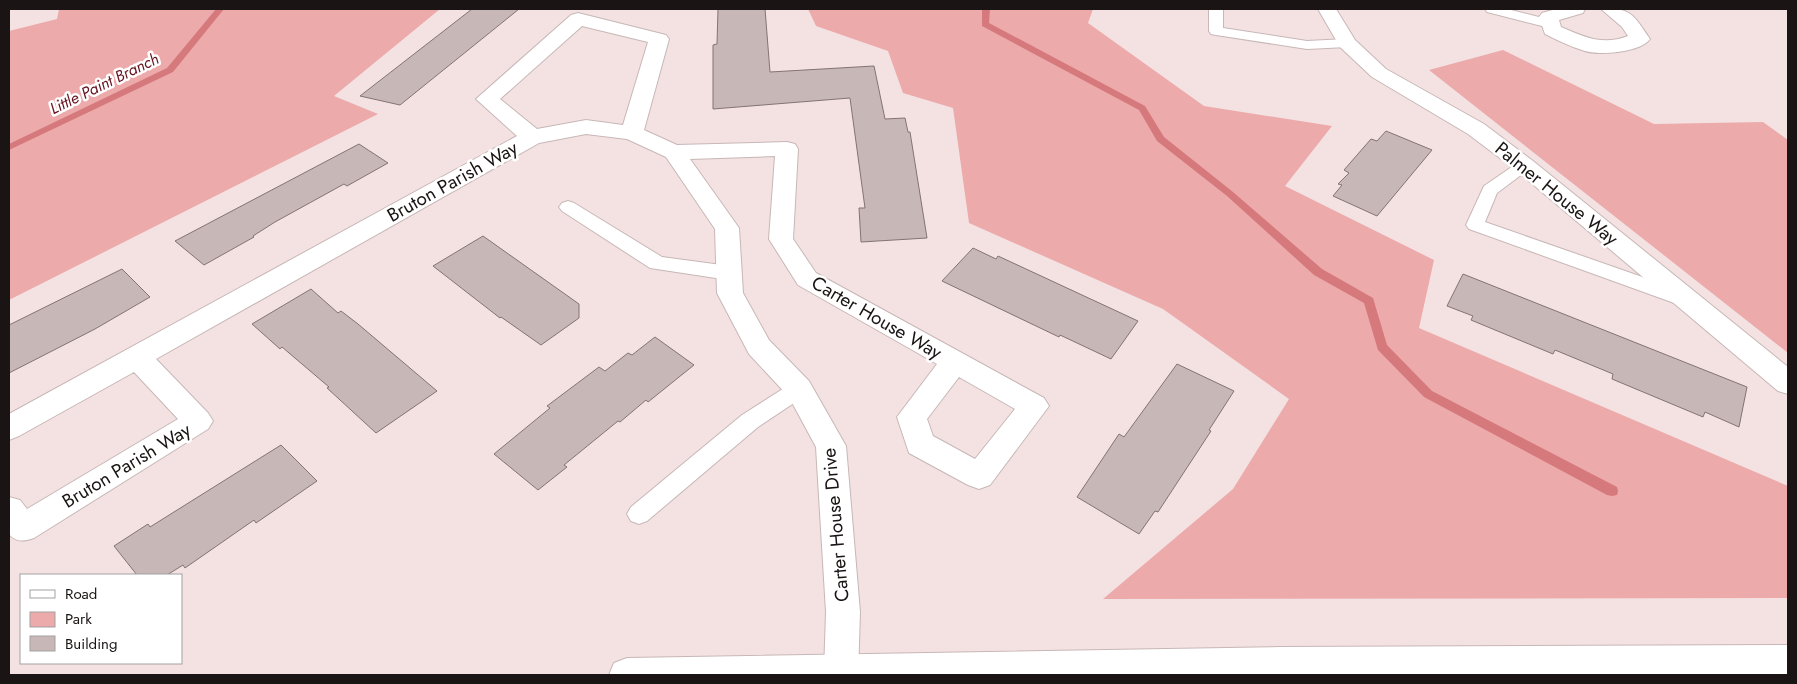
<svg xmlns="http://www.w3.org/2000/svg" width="1797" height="684" font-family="Jost,sans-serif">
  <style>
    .green { fill: #ecaaab }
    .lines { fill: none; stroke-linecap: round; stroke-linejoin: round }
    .stream { fill: #d6797c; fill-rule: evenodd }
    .building { fill: #c8b7b7; stroke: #837373 }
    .service-casing { stroke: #c8b7b7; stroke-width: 2 }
    .minor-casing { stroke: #c8b7b7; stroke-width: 2 }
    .tertiary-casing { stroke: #c8b7b7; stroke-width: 2 }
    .service { fill: #fff; fill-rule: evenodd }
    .minor { fill: #fff; fill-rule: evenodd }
    .tertiary { fill: #fff; fill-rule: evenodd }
    .labels { text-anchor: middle; stroke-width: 5; stroke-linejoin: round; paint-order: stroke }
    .far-water-label { font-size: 16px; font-style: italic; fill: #67121f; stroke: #fff }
    .street-label { font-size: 19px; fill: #1a1414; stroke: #fff }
  </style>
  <rect width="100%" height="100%" fill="#f4e2e2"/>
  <path class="green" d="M 59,9 L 440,9 L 334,96 L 378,114 L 9,300 L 9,31 L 57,19 Z
    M 808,9 L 1093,9 L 1088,23 L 1204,106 L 1332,126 L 1285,186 L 1434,260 L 1419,328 L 1788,486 L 1788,598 L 1103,599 L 1233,489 L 1289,399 L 1163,309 L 969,223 L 953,108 L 903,93 L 888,51 L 816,26 Z
    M 1503,50 L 1654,124 L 1763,122 L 1788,140 L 1788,353 L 1429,70 Z"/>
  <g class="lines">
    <path class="stream" d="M 216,9 L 224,9 L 173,72 L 9,150 L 9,144 L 167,68 Z
      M 982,9 L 990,9 L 989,23 L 1145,106 L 1164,137 L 1233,192 L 1322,269 L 1373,298 L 1387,345 L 1432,391 L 1617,487 L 1618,491 L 1617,495 L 1612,496 L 1607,495 L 1424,397 L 1378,350 L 1364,303 L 1314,275 L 1227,196 L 1157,141 L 1139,110 L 982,26 Z"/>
  </g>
  <path class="building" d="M 472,9 L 519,9 L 400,105 L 360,96 Z
    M 718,9 L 765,9 L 770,72 L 874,66 L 885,119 L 905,118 L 908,132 L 910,132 L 927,238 L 861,242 L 859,208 L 865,208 L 850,98 L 713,109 L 713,45 L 717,44 Z
    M 1386,131 L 1432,150 L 1377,216 L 1333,196 L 1342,185 L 1338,184 L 1349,173 L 1344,170 L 1371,139 L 1377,141 Z
    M 359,144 L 388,163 L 347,186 L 344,184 L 275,222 L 253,236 L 254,237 L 204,265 L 175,241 Z
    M 483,236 L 579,304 L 579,318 L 541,345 L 501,317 L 500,318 L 433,266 Z
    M 973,248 L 996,259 L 998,256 L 1138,321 L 1111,359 L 1060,335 L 1059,337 L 942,281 Z
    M 122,269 L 150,297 L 95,329 L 9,373 L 9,325 Z
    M 1463,274 L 1747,387 L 1739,427 L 1705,412 L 1703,417 L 1612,379 L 1613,374 L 1555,350 L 1553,354 L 1471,320 L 1473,316 L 1447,306 Z
    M 311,289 L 338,313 L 341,311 L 358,324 L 437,391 L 376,433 L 327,388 L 329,387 L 282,347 L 280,349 L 252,324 Z
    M 655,337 L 694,365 L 648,402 L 646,400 L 620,422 L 618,421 L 564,465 L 567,467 L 538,490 L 494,454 L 550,408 L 547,406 L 599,367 L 605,371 L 628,353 L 632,355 Z
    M 1177,364 L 1234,391 L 1209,430 L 1211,431 L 1158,512 L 1155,511 L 1139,534 L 1077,497 L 1119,434 L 1124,437 Z
    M 281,445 L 317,481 L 256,523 L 254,520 L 185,568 L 183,565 L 167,575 L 137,575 L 114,546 L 148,524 L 150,527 Z"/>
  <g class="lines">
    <g class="service-casing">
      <path id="service" d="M 1209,9 L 1223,9 L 1223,28 L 1307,41 L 1347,39 L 1352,40 L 1354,43 L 1352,46 L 1347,47 L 1307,49 L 1216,35 L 1211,34 L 1209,31 Z
        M 1485,9 L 1507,9 L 1555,21 L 1557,24 L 1555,27 L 1550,28 L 1487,12 Z
        M 1525,161 L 1531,162 L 1533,166 L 1497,193 L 1485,222 L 1691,294 L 1694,299 L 1691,304 L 1684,306 L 1677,304 L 1469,229 L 1466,225 L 1484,186 L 1519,162 Z
        M 568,201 L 574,203 L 662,257 L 729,266 L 736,268 L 738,273 L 736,278 L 729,280 L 650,268 L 562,211 L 559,207 L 562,203 Z
        M 799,381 L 806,383 L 809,389 L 806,395 L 758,427 L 647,521 L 639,524 L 631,521 L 627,514 L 631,507 L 742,415 L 792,383 Z"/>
    </g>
    <g class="minor-casing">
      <path id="minor" d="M 1318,9 L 1336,9 L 1355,40 L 1386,69 L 1484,124 L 1533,161 L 1788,367 L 1788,394 L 1778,391 L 1517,171 L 1468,134 L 1372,77 L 1340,47 Z
        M 1556,9 L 1585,9 L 1583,13 L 1559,20 L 1561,27 C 1584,37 1603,46 1628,36 L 1622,27 L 1601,9 C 1632,7 1634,16 1650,39 C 1640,53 1597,56 1582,50 C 1569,46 1557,40 1545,34 L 1539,17 L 1542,13 Z
        M 578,13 L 666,35 L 669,39 L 644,130 L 677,145 L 787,142 L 795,144 L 798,149 L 793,239 L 816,273 L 1044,398 L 1049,406 L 990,485 L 979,489 L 968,485 L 909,453 L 897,417 L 937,364 L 798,285 L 769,239 L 775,156 L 690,159 L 739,228 L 743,293 L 769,340 L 809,381 L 846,446 L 860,612 L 858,675 L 826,675 L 824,672 L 826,612 L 816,447 L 789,397 L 749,354 L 717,293 L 715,229 L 666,157 L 627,139 L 586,134 L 539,143 L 156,359 L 208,413 L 213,421 L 208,429 L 34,538 C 25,541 16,543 9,534 L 9,497 L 20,500 L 27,509 L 178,419 L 134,372 L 19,436 L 9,440 L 9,414 L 517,136 L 476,99 L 571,15 ZM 582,26 L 648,42 L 623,125 L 586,120 L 537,129 L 500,99 ZM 959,377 L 1015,409 L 975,459 L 933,436 L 927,419 Z"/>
    </g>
    <g class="tertiary-casing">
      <path id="tertiary" d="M 1788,645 L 1788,675 L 609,675 L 614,663 L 627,658 L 1281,647 Z"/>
    </g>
    <use href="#service" class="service"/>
    <use href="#minor" class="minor"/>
    <use href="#tertiary" class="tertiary"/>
  </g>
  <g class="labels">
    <g class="far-water-label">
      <text transform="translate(104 83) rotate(-26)" y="6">Little Paint Branch</text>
    </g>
    <g class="street-label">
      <text transform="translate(452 181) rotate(-29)" y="7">Bruton Parish Way</text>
      <text transform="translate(1557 193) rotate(39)" y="7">Palmer House Way</text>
      <text transform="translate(877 317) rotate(30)" y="7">Carter House Way</text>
      <text transform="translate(126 465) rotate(-31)" y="7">Bruton Parish Way</text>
      <text transform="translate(835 525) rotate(-95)" y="7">Carter House Drive</text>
    </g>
  </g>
  <rect width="1797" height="684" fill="none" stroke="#1a1414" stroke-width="20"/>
  <rect x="20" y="574" width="162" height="90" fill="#ffffff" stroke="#a3a1a1"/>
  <rect x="30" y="590" width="25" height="8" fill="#ffffff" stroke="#a3a1a1"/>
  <text x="65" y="599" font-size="15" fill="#1a1414">Road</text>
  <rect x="30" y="612" width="25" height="15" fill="#ecaaab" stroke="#a3a1a1"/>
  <text x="65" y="624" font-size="15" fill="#1a1414">Park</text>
  <rect x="30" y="636" width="25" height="15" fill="#c8b7b7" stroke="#a3a1a1"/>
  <text x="65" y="649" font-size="15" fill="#1a1414">Building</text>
</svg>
